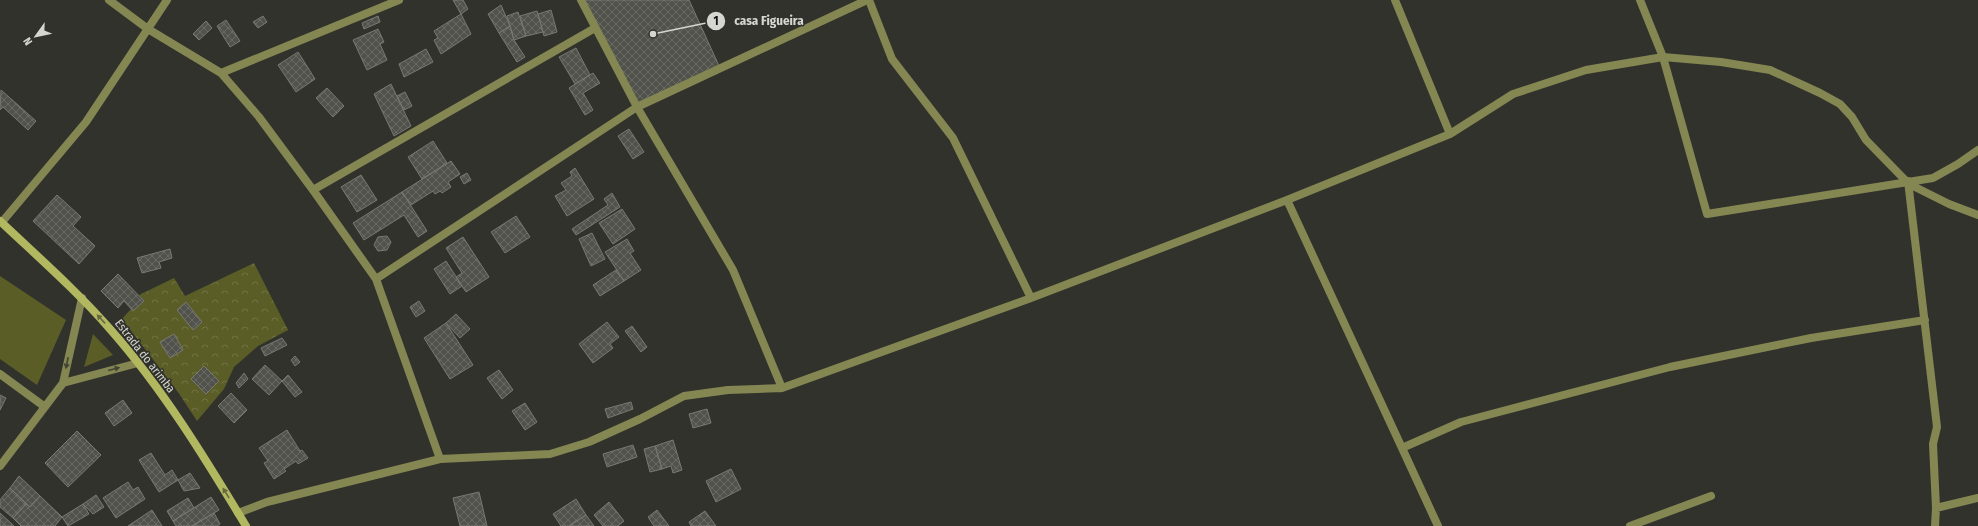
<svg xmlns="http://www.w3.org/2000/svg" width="1978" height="526" font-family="'Fira Sans Condensed',sans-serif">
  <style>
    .green { fill: #5a5d26 }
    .forest { fill: url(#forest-crowns) }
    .building { fill: url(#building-cross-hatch); stroke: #787972 }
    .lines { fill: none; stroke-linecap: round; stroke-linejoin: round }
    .street { stroke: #848752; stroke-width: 8 }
    .secondary { stroke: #b2b85f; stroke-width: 8 }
    .oneway { fill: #656840 }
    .oneway2 { fill: #424334 }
    .labels { text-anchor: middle; stroke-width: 3; stroke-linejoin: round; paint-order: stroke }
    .street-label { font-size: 12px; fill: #d5d5d1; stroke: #32322c }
    .leader { fill: none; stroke: #d5d5d1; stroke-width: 1.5 }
    .callout-dot { fill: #d5d5d1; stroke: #32322c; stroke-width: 1.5 }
    .mark-label { font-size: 12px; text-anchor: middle; font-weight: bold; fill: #111 }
    .callout-label { font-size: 13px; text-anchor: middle; font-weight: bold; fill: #d5d5d1; stroke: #32322c; stroke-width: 3; stroke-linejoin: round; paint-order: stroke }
  </style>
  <defs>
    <pattern id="forest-crowns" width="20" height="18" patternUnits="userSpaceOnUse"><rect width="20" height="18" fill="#5a5d26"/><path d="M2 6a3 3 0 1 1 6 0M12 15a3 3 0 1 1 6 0" fill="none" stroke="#717344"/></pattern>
    <pattern id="building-cross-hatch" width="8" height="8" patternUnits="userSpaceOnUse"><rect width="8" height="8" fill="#51524b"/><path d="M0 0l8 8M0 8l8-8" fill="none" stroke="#696a64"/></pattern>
  </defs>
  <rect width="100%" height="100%" fill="#32322c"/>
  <path class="green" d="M 0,276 L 66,320 L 37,385 L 0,359 Z
    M 93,334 L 113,355 L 84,367 Z"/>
  <path class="forest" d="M 254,263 L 288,330 L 258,346 L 234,367 L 224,389 L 197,421 L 178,392 L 122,319 L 131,309 L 133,311 L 144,301 L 139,295 L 174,278 L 185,296 Z"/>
  <path class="building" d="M 453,0 L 463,0 L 468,9 L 461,14 Z
    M 584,0 L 689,0 L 720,68 L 637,107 Z
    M 501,5 L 510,26 L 499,33 L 488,14 Z
    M 551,10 L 557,32 L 544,36 L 538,14 Z
    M 537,11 L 543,32 L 526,36 L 520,16 Z
    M 518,12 L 526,36 L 514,40 L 507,16 Z
    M 461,14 L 471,34 L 441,54 L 434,40 L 438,38 L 434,31 Z
    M 263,16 L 267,22 L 258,28 L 253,22 Z
    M 378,16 L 380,22 L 364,29 L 362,23 Z
    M 226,20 L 240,41 L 230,47 L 217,26 Z
    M 206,21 L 212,28 L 199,40 L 193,34 Z
    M 510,26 L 514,40 L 525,57 L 517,62 L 499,33 Z
    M 378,29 L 384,42 L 380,44 L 387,60 L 367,70 L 353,40 Z
    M 576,48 L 590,75 L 575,84 L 559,57 Z
    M 426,49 L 433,62 L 404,77 L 399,64 Z
    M 298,52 L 315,79 L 296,92 L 278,65 Z
    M 593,73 L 600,83 L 583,93 L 593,110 L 585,115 L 569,88 Z
    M 391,84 L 411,126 L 394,136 L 374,94 Z
    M 327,88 L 344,106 L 333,117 L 316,98 Z
    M 1,90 L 36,121 L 28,130 L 3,107 L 0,110 Z
    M 405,92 L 412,106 L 404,110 L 397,96 Z
    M 629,129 L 644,152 L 633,159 L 618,136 Z
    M 433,141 L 447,163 L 422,179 L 408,157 Z
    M 451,161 L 460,174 L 448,182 L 451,187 L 442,193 L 440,191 L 435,194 L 433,191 L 411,205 L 402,192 Z
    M 575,168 L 594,199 L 567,216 L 555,196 L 566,190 L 561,183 L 572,176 L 570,172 Z
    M 467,173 L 471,180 L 464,184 L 460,177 Z
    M 361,175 L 377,200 L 357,212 L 341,187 Z
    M 402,192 L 427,231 L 418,237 L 404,215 L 364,240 L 353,223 Z
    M 612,193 L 620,207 L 576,235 L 572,229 L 608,205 L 604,199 Z
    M 57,195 L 81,217 L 73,226 L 95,246 L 79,264 L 33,221 Z
    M 622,209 L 635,229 L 613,244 L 599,223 Z
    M 516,216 L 530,237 L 505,253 L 491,232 Z
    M 592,233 L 605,259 L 591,266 L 579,239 Z
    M 387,236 L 391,242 L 387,250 L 378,251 L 374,245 L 378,237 Z
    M 463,237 L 489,277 L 466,292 L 456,277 L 462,273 L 446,248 Z
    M 627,239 L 634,251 L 630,253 L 641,270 L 624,281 L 605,252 Z
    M 170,249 L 172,258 L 159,262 L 161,268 L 142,273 L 137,258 Z
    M 446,261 L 462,286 L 450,294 L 434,269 Z
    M 616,270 L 624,281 L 600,296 L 593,285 Z
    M 118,274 L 144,301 L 133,311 L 124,301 L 118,308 L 101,291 Z
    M 419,301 L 425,311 L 416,317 L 410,307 Z
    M 186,302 L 202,322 L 193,330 L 177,310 Z
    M 456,314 L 470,329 L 460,338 L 446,323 Z
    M 607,322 L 619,337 L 610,344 L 613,348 L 593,363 L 579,344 Z
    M 446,323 L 473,365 L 450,379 L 424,338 Z
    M 632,326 L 647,347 L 641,352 L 625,331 Z
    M 174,334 L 183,350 L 170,358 L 160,342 Z
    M 282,338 L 287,345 L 265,356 L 261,348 Z
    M 295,356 L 300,362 L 295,366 L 291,360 Z
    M 265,365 L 282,381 L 269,395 L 252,379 Z
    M 204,366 L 219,381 L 206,394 L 191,379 Z
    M 499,370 L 513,390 L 502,399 L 487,378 Z
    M 244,373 L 248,379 L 239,388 L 236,383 Z
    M 288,375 L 302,392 L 295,397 L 282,381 Z
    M 231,393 L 247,410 L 234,423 L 218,406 Z
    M 0,395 L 6,398 L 0,410 Z
    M 123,400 L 132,413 L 114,426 L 105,413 Z
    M 631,402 L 633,409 L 608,418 L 605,409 Z
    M 525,403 L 537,422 L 525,430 L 512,411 Z
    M 707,409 L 711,423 L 693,428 L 689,414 Z
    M 287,430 L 300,451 L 302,450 L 308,458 L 298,464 L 296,461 L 284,469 L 286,471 L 274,479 L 264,463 L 268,461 L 259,448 Z
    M 77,431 L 101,455 L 68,487 L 45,463 Z
    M 673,440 L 682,470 L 673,473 L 671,466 L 662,469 L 655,446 Z
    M 633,445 L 637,457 L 607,467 L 603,454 Z
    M 655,446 L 662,469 L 650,472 L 644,449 Z
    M 151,453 L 165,475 L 172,470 L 178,480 L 159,492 L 139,460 Z
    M 731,469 L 741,489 L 716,502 L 706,481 Z
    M 190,473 L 200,488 L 184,491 L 178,480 Z
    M 19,476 L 40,496 L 30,507 L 10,488 Z
    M 128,482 L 133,490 L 138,487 L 145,499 L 116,518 L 103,498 Z
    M 10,488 L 26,504 L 13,518 L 0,507 L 0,500 Z
    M 479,492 L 487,526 L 460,526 L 453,498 Z
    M 96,495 L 104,507 L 93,514 L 83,504 Z
    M 40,496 L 62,517 L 55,526 L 21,526 L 13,518 L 26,504 L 30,507 Z
    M 211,497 L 219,510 L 192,526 L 176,526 L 173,521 Z
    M 188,498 L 194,508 L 173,521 L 167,511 Z
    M 576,499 L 586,515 L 569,526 L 561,526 L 553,514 Z
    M 609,502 L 624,521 L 618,526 L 603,526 L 594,515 Z
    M 83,504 L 89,514 L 68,526 L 62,517 Z
    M 152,510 L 162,526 L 128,526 Z
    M 657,510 L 669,526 L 654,526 L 648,517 Z
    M 705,511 L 716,526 L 691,526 L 689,522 Z
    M 0,513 L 14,526 L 0,526 Z
    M 214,513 L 220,524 L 217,526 L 192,526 Z
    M 586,515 L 594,526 L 569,526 Z"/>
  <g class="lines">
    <path class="street" d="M 109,0 L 148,29 L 221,73 L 259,117 L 313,190 L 376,279 L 440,459
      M 581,0 L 637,107 L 733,270 L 782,388
      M 869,0 L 892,59 L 953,138 L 1031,298
      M 1395,0 L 1450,134
      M 1640,0 L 1663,57 L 1707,214 L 1933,178 L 1958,164 L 1978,150
      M 221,73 L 399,0
      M 1908,181 L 1937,427 L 1933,444 L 1936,508
      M 313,190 L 595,28
      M 2,222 L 86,122 L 167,0
      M 376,279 L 637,107 L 867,0
      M 1925,320 L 1811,338 L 1670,367 L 1461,422 L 1402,448 L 1287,200 L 1450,134 L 1513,94 L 1586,70 L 1663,57 L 1721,62 L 1770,70 L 1820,93 L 1840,104 L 1852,117 L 1866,140 L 1909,184 L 1949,204 L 1978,215
      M 0,374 L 45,407
      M 63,383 L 138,363
      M 1402,448 L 1438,526
      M 0,466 L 63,383 L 82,298
      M 238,513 L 267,502 L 440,459 L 550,454 L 589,442 L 640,419 L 684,396 L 728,390 L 782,388 L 1031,298 L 1287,200
      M 1630,526 L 1711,496
      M 1935,526 L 1936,508 L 1978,498"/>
    <path class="secondary" d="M 0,221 C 37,256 76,290 110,329 C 163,389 205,458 246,526"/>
  </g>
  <defs><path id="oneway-solid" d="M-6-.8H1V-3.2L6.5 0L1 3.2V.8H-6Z"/></defs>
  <g class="oneway">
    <use href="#oneway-solid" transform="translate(101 319) rotate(-133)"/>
    <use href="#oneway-solid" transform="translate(226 493) rotate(-122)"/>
  </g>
  <g class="oneway2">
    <use href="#oneway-solid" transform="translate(67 363) rotate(102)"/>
    <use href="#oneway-solid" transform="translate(114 369) rotate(-15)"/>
  </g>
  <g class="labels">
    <g class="street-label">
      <text transform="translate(145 356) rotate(52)" y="4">Estrada do arimba</text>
    </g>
  </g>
  <path class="leader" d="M653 34L716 21"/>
  <g class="callout-dot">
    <circle cx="653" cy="34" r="4"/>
    <circle cx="716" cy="21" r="10"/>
  </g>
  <g class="mark-label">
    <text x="716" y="25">1</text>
  </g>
  <g class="callout-label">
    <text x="769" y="25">casa Figueira</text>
  </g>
  <g transform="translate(36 36) rotate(237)" stroke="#32322c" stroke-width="3" paint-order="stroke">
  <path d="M0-3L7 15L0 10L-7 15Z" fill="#d5d5d1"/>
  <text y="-6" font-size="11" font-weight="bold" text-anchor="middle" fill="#d5d5d1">N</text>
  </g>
</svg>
